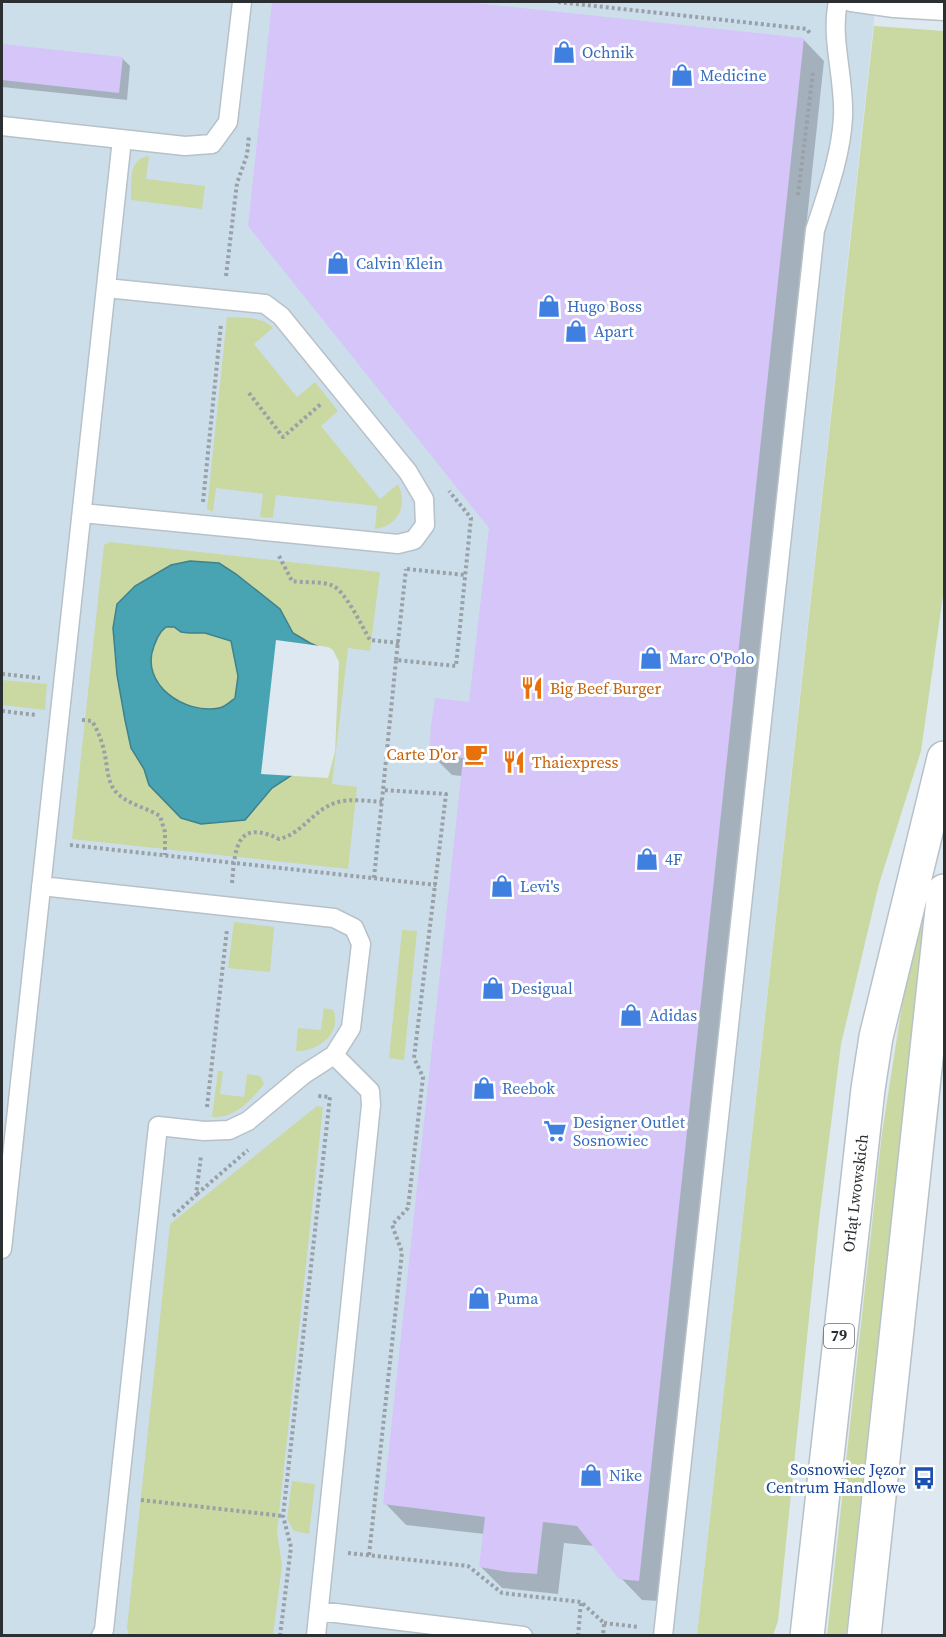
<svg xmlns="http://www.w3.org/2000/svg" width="946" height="1637" font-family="'Source Serif 4',serif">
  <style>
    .built { fill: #cddeeb }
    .green { fill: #cad8a2 }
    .water { fill: #48a4b3; stroke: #3f818c; stroke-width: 1.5; fill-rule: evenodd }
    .pier { fill: #dee8f0 }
    .shadow { fill: #0003 }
    .building { fill: #d5c5f8 }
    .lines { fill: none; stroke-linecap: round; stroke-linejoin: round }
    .service-casing { stroke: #b7c1c8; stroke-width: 21 }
    .primary-casing { stroke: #b7c1c8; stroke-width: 36 }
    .path { stroke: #99a1a7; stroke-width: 4; stroke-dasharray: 3 3; stroke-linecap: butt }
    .service { stroke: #fff; stroke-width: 18 }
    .primary { stroke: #fff; stroke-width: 33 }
    .labels { text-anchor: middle; stroke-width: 6; stroke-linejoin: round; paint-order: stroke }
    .shield { fill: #fff; stroke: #6b6d70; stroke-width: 1.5 }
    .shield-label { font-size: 15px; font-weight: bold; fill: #2b2f32 }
    .shop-label { font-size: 16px; fill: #366cbe; stroke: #fff; text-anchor: start }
    .food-label { font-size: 16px; fill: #c56008; stroke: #fff; text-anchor: start }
    .street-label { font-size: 16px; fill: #2b2f32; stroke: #fff }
    .transit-label { font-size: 16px; fill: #164399; stroke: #fff; text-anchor: end }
  </style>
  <rect width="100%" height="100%" fill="#dee8f0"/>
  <path class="built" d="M 13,2 L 876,2 L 697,1635 L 2,1635 L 2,5 Z"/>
  <path class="green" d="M 874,26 L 944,31 L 944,588 L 921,751 L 879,884 L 841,1044 L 819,1220 L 778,1621 L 773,1635 L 697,1635 Z
    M 149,156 L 146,179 L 205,186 L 202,209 L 131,200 C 132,183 127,159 149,156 Z
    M 227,317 C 243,318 262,316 273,328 L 254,344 L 297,397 L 315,382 L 338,411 L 321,426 L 380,499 L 398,484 C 408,505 399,526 375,529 L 377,506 L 276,495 L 273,518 L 260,517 L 263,494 L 216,488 L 213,512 L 207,509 Z
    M 110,542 L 380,572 L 370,651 L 348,648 L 332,784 L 357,787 L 348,869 L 72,839 L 104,545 Z
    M 2,680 L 47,684 L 45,710 L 2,705 Z
    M 234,922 L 274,927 L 270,972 L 228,968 Z
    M 921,924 L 924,928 L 846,1635 L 827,1636 L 882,1133 L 903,999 L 918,929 Z
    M 402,930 L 417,931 L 404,1060 L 389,1058 Z
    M 324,1008 L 333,1010 C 343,1033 317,1052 296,1051 L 298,1028 L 321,1030 Z
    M 218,1071 L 223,1071 L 220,1094 L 244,1097 L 247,1074 L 260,1076 L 264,1084 C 251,1101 234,1119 212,1117 Z
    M 317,1106 L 323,1107 L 277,1532 L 282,1566 L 273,1635 L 129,1635 L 127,1628 L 170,1224 Z
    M 292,1481 L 315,1484 L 309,1534 L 294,1531 L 287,1519 Z"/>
  <path class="water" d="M 190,561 L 219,563 L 236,574 L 280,609 L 293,633 L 310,643 L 330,652 L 292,775 L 272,788 L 245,820 L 201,824 L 181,818 L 149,785 L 144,769 L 131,748 L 125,720 L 117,675 L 113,628 L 117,604 L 135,586 L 171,565 ZM 166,627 L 174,627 L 181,632 L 189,633 L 205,633 L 231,641 L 238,676 L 235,698 C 230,702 225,707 219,708 C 185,715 139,684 154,646 C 157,638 159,633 166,627 Z"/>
  <path class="pier" d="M 276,640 L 328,647 L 333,650 L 339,662 L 335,752 L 328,778 L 261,774 Z"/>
  <path class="shadow" d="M 273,2 L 451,2 L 803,39 L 824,61 L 659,1601 L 642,1600 L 621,1578 L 595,1546 L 564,1543 L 558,1594 L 502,1588 L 481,1567 L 484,1534 L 406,1525 L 385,1503 L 462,776 L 452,775 L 431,754 L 470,703 L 490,528 L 250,225 Z
    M 2,46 L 122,58 L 130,66 L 127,100 L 2,87 Z"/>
  <path class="building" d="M 272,2 L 465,2 L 804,38 L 639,1581 L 619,1579 L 577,1526 L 543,1522 L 537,1574 L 508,1572 L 479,1567 L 485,1517 L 383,1504 L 463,758 L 429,754 L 431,725 L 435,698 L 469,702 L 489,528 L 248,226 Z
    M 2,44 L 123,57 L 119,93 L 2,80 Z"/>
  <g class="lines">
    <g class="service-casing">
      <path id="service" d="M 851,2 L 894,8 L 944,11
        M 2,126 L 185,146 L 212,144 L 228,122 L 242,2
        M 82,513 L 398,544 L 414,540 L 425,525 L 424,499 L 408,472 L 281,316 L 265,304 L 106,288
        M 41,886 L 334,918 L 354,928 L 361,944 L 351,1028 L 334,1055 L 303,1075 L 248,1121 L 229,1130 L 204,1131 L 158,1126 L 104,1630 L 101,1636
        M 2,1249 L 122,139
        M 319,1611 L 523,1636
        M 316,1636 L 371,1105 L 370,1091 L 334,1055
        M 663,1636 L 815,230 C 827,193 841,156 843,117 C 845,79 830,39 838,2"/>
    </g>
    <g class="primary-casing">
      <path id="primary" d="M 807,1636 L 868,1089 L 876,1037 L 944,758
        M 864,1636 L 944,891"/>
    </g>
    <path class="path" d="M 558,2 L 807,29 L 811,35
      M 798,195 L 813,72
      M 226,276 L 237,183 L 247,155 L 249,136
      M 249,393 L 283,437 L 322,403
      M 203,502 L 221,324
      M 279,556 L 292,581 C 304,583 320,581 331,585 C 345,589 362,627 370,640 L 399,643
      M 407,569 L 465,575
      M 396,660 L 406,569
      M 2,674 L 40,678
      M 2,711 L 36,715
      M 82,720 L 92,721 C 98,731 102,741 104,751 C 108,766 106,784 119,795 C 131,805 147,808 160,816 L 165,832 L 165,855
      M 70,845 L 436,885
      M 374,878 L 383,790
      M 232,883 C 235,849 236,818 279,839 C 302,834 313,810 335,803 C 349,798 367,801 382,802
      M 207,1107 L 227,929
      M 197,1194 L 248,1150
      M 173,1216 L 196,1195 L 201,1156
      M 141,1500 L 283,1516
      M 348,1553 L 468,1566 L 502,1593 L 581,1602 L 604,1623 L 603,1636
      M 369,1555 L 402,1252 L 392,1225 L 408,1208 L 423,1077 L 414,1058 L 446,794 L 383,790 L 396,660 L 456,666 L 471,518 L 449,491
      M 604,1623 L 639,1627
      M 280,1636 L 291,1547 L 283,1516 L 330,1097 L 318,1096
      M 578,1636 L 581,1602"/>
    <use href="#service" class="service"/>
    <use href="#primary" class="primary"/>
  </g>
  <defs>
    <g id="shop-bare" transform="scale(1.8)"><path d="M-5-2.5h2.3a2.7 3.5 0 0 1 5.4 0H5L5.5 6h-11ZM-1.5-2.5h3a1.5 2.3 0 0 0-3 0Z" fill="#3f7fe0" stroke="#fff" stroke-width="2.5" paint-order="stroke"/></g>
    <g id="restaurant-bare" transform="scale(1.8)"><path d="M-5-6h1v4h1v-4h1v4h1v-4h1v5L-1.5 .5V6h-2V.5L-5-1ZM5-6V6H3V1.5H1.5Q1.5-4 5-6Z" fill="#e8710a" stroke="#fff" stroke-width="2.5" paint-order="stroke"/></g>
    <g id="cafe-bare" transform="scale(1.8)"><path d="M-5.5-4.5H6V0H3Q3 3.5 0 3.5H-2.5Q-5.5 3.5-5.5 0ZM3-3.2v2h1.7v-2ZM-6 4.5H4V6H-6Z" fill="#e8710a" stroke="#fff" stroke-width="2.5" paint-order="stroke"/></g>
    <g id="supermarket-bare" transform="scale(1.8)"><path d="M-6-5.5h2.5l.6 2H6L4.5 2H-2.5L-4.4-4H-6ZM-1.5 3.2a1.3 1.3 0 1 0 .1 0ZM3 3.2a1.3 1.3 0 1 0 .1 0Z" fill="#3f7fe0" stroke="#fff" stroke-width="2.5" paint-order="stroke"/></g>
    <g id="bus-bare" transform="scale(1.8)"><path d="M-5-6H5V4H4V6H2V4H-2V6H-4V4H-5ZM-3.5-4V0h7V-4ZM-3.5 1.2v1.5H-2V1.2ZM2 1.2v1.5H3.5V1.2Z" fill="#1a4fb4" stroke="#fff" stroke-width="2.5" paint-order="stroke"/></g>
  </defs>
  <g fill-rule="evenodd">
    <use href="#shop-bare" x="564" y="52"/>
    <use href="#shop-bare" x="682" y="75"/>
    <use href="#shop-bare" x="338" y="263"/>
    <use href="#shop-bare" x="549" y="306"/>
    <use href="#shop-bare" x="576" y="331"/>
    <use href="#shop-bare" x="651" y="658"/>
    <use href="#restaurant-bare" x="532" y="688"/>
    <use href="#cafe-bare" x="476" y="754"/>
    <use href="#restaurant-bare" x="514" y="762"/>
    <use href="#shop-bare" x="647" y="859"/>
    <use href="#shop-bare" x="502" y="886"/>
    <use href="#shop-bare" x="493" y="988"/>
    <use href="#shop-bare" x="631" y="1015"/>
    <use href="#shop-bare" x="484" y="1088"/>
    <use href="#supermarket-bare" x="555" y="1131"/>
    <use href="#shop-bare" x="479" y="1298"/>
    <use href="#shop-bare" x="591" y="1475"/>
    <use href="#bus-bare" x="924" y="1478"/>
  </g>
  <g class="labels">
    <rect class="shield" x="824" y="1324" width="30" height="24" rx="4.5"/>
    <g class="shield-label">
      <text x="839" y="1341">79</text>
    </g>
    <g class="shop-label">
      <text x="582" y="58">Ochnik</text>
      <text x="700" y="81">Medicine</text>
      <text x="356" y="269">Calvin Klein</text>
      <text x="567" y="312">Hugo Boss</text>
      <text x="594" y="337">Apart</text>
      <text x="669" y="664">Marc O'Polo</text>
      <text x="665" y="865">4F</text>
      <text x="520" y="892">Levi's</text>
      <text x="511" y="994">Desigual</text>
      <text x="649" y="1021">Adidas</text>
      <text x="502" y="1094">Reebok</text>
      <text x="573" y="1128">Designer Outlet<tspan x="573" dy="18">Sosnowiec</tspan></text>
      <text x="497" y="1304">Puma</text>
      <text x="609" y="1481">Nike</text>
    </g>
    <g class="food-label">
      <text x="550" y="694">Big Beef Burger</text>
      <text x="458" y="760" text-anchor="end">Carte D'or</text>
      <text x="532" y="768">Thaiexpress</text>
    </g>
    <g class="street-label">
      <text transform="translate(855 1193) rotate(-83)" y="6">Orląt Lwowskich</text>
    </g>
    <g class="transit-label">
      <text x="906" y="1475">Sosnowiec Jęzor<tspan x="906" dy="18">Centrum Handlowe</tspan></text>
    </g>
  </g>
  <rect width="946" height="1637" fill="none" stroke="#2b2f32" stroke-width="6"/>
</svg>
